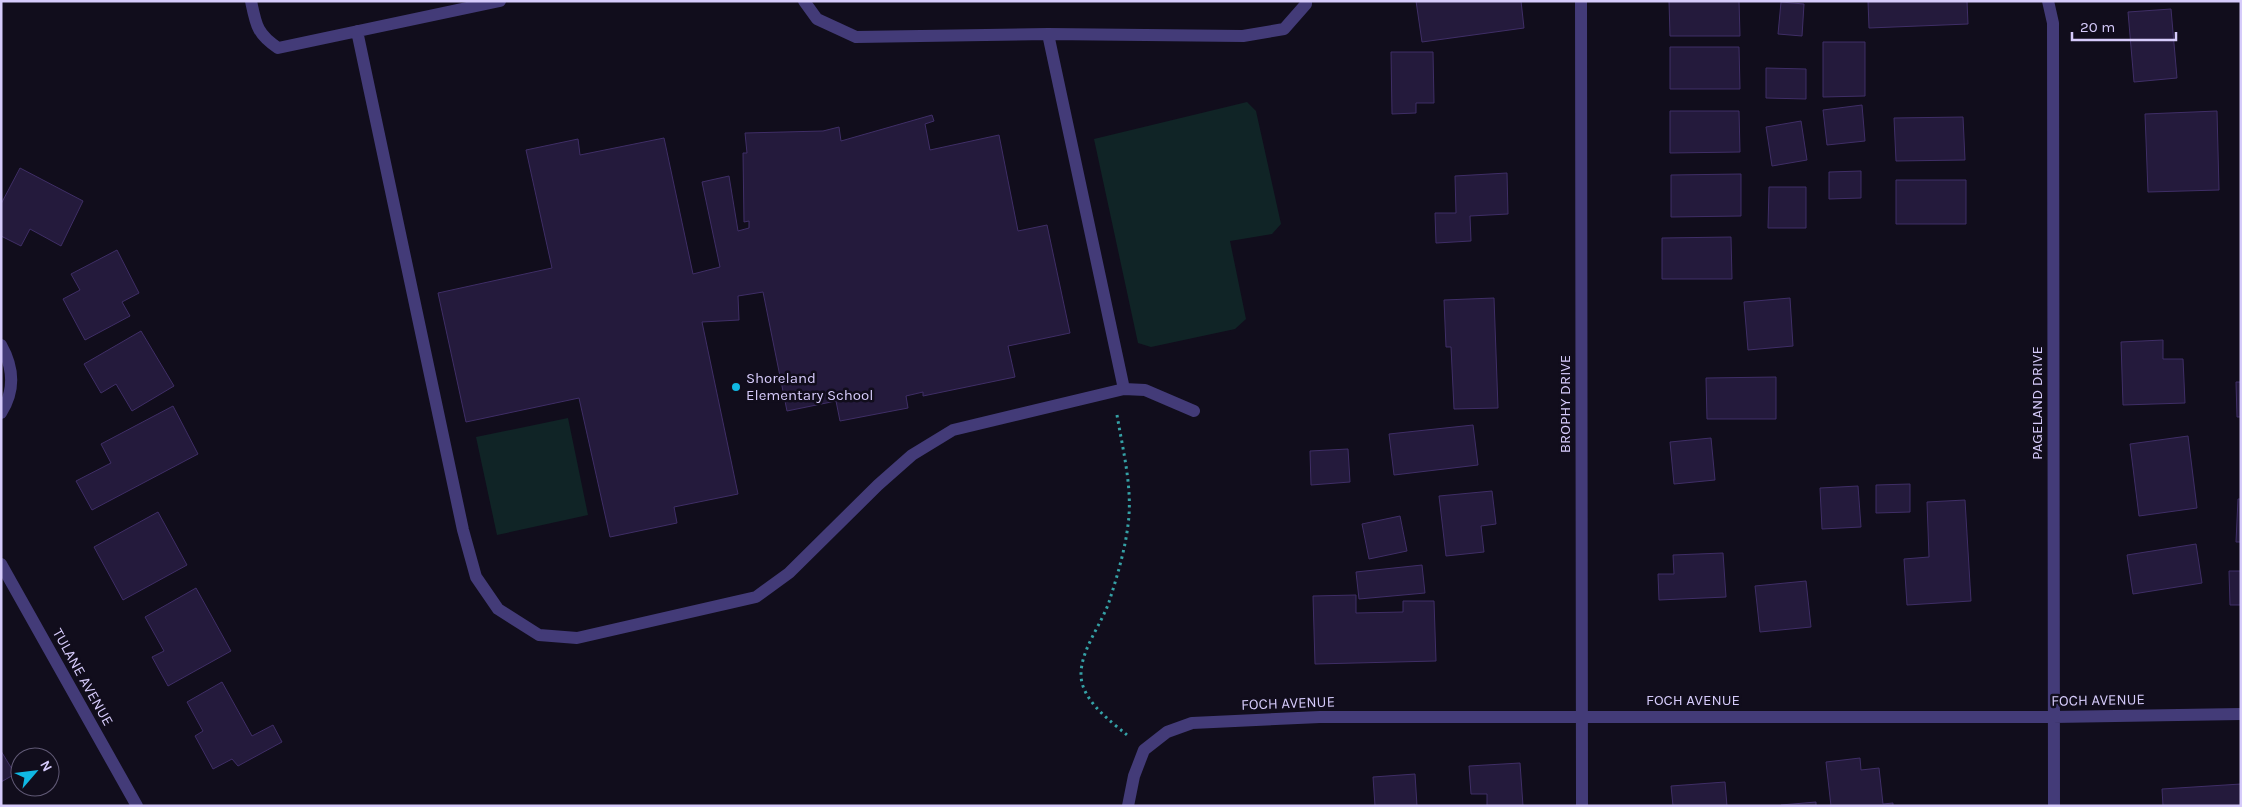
<svg xmlns="http://www.w3.org/2000/svg" width="2242" height="807" font-family="Karla,sans-serif">
  <style>
    .green { fill: #102426 }
    .building { fill: #241a3c; stroke: #3f2e66 }
    .lines { fill: none; stroke-linecap: round; stroke-linejoin: round }
    .path { stroke: #35a1a6; stroke-width: 3; stroke-dasharray: 2.5 4; stroke-linecap: butt }
    .lane { stroke: #433b78; stroke-width: 12 }
    .street { stroke: #433b78; stroke-width: 12 }
    .poi-dot { fill: #10b8e3; stroke: #110d1c; stroke-width: 2 }
    .labels { text-anchor: middle; stroke-width: 5; stroke-linejoin: round; paint-order: stroke }
    .poi-label { font-size: 15px; fill: #d6cbfb; stroke: #110d1c; text-anchor: start }
    .street-label { font-size: 15px; fill: #d6cbfb; stroke: #110d1c }
  </style>
  <rect width="100%" height="100%" fill="#110d1c"/>
  <path class="green" d="M 1247,102 L 1256,111 L 1281,224 L 1272,234 L 1230,241 L 1246,319 L 1235,329 L 1151,347 L 1138,343 L 1094,139 Z
    M 568,418 L 588,515 L 497,535 L 476,437 Z"/>
  <path class="building" d="M 1416,1 L 1521,1 L 1524,28 L 1422,42 Z
    M 1669,1 L 1739,1 L 1740,36 L 1670,36 Z
    M 1868,1 L 1967,1 L 1968,24 L 1869,28 Z
    M 1781,2 L 1804,4 L 1802,36 L 1778,34 Z
    M 2171,9 L 2177,78 L 2134,82 L 2128,12 Z
    M 1823,42 L 1865,42 L 1865,96 L 1823,97 Z
    M 1670,47 L 1739,47 L 1740,89 L 1670,89 Z
    M 1391,52 L 1433,52 L 1434,103 L 1416,103 L 1416,113 L 1392,114 Z
    M 1766,68 L 1806,69 L 1806,99 L 1766,98 Z
    M 1862,105 L 1865,141 L 1827,145 L 1823,110 Z
    M 1670,111 L 1739,111 L 1740,152 L 1670,153 Z
    M 2217,111 L 2219,190 L 2148,192 L 2145,114 Z
    M 932,115 L 934,121 L 925,124 L 930,150 L 999,135 L 1018,231 L 1047,225 L 1070,333 L 1008,346 L 1015,377 L 923,396 L 923,392 L 906,396 L 908,408 L 840,421 L 836,401 L 787,411 L 763,292 L 738,296 L 739,320 L 702,322 L 738,494 L 674,507 L 677,523 L 610,537 L 579,398 L 466,422 L 438,293 L 552,268 L 526,150 L 578,139 L 580,155 L 664,138 L 693,274 L 720,267 L 702,182 L 729,176 L 738,231 L 749,228 L 749,221 L 744,222 L 743,153 L 747,153 L 745,133 L 823,131 L 839,127 L 841,141 Z
    M 1963,117 L 1965,160 L 1896,161 L 1894,118 Z
    M 1801,121 L 1807,160 L 1772,166 L 1766,127 Z
    M 20,168 L 83,201 L 61,246 L 30,229 L 21,246 L 1,236 L 1,204 Z
    M 1861,171 L 1861,198 L 1829,199 L 1829,172 Z
    M 1507,173 L 1508,214 L 1470,216 L 1471,241 L 1436,243 L 1435,213 L 1456,213 L 1455,176 Z
    M 1741,174 L 1741,216 L 1671,217 L 1671,175 Z
    M 1896,180 L 1966,180 L 1966,224 L 1896,224 Z
    M 1769,187 L 1806,187 L 1806,228 L 1768,228 Z
    M 1731,237 L 1732,279 L 1662,279 L 1662,238 Z
    M 117,250 L 139,293 L 122,302 L 130,316 L 85,340 L 63,299 L 80,290 L 71,274 Z
    M 1494,298 L 1498,408 L 1454,409 L 1451,347 L 1446,347 L 1444,300 Z
    M 1790,298 L 1793,346 L 1748,350 L 1744,302 Z
    M 141,331 L 174,386 L 132,411 L 116,384 L 101,393 L 84,364 Z
    M 2163,340 L 2163,359 L 2183,359 L 2185,403 L 2123,405 L 2121,342 Z
    M 1776,377 L 1776,419 L 1707,419 L 1706,378 Z
    M 2236,382 L 2241,382 L 2241,417 L 2237,417 Z
    M 173,406 L 198,454 L 92,510 L 76,481 L 111,463 L 101,444 Z
    M 1473,425 L 1478,465 L 1394,475 L 1389,434 Z
    M 2188,436 L 2197,508 L 2139,516 L 2130,444 Z
    M 1711,438 L 1715,480 L 1674,484 L 1670,442 Z
    M 1348,449 L 1350,482 L 1311,485 L 1310,451 Z
    M 1910,484 L 1910,512 L 1876,513 L 1876,485 Z
    M 1858,486 L 1861,527 L 1822,529 L 1820,488 Z
    M 1492,491 L 1496,524 L 1481,526 L 1484,552 L 1446,556 L 1439,496 Z
    M 2238,499 L 2241,499 L 2241,542 L 2236,542 Z
    M 1965,500 L 1971,601 L 1907,605 L 1904,559 L 1929,557 L 1927,502 Z
    M 158,512 L 187,565 L 123,600 L 94,547 Z
    M 1400,516 L 1407,551 L 1369,559 L 1362,524 Z
    M 2196,544 L 2202,583 L 2133,594 L 2127,555 Z
    M 1723,553 L 1726,597 L 1659,600 L 1658,574 L 1674,574 L 1673,555 Z
    M 1422,565 L 1425,593 L 1359,599 L 1356,572 Z
    M 2229,571 L 2241,571 L 2241,605 L 2230,605 Z
    M 1806,581 L 1811,627 L 1760,632 L 1755,586 Z
    M 196,588 L 231,651 L 168,686 L 152,657 L 164,651 L 145,617 Z
    M 1356,595 L 1356,613 L 1403,612 L 1403,601 L 1434,601 L 1436,661 L 1315,664 L 1313,596 Z
    M 222,682 L 252,736 L 273,725 L 282,742 L 238,766 L 232,759 L 213,769 L 195,736 L 203,731 L 187,702 Z
    M 1,751 L 15,774 L 1,782 Z
    M 1860,758 L 1861,770 L 1879,768 L 1883,804 L 1893,803 L 1893,806 L 1831,806 L 1826,762 Z
    M 1520,763 L 1523,806 L 1487,806 L 1487,794 L 1471,794 L 1469,766 Z
    M 1415,774 L 1417,806 L 1375,806 L 1373,777 Z
    M 1725,782 L 1727,806 L 1673,806 L 1671,786 Z
    M 2241,784 L 2241,806 L 2163,806 L 2162,789 Z
    M 1816,802 L 1816,806 L 1781,806 L 1781,805 Z"/>
  <g class="lines">
    <path class="path" d="M 1117,415 C 1123,451 1133,489 1128,525 C 1125,550 1117,577 1109,602 C 1101,625 1082,648 1081,673 C 1080,699 1109,720 1127,735"/>
    <path class="lane" d="M 251,1 C 256,25 257,34 278,48 L 500,1
      M 804,1 L 817,19 L 856,37 L 1048,34 L 1243,36 L 1284,29 L 1306,4 L 1306,1
      M 357,31 L 463,530 L 476,577 L 498,609 L 539,635 L 577,638 L 756,597 L 789,573 L 878,485 L 912,455 L 953,430 L 1124,389 L 1145,390 L 1194,411
      M 1048,34 L 1124,389"/>
    <path class="street" d="M 1581,1 L 1582,806
      M 2048,1 L 2053,23 L 2054,806
      M 1,345 C 14,368 15,391 1,413
      M 1,564 L 137,806
      M 1128,806 L 1134,776 L 1144,750 L 1167,732 L 1192,723 L 1320,717 L 2053,717 L 2241,714"/>
  </g>
  <circle class="poi-dot" cx="736" cy="387" r="5"/>
  <g class="labels">
    <g class="poi-label">
      <text x="746" y="383">Shoreland<tspan x="746" dy="17">Elementary School</tspan></text>
    </g>
    <g class="street-label">
      <text transform="translate(2037 403) rotate(-90)" y="5">PAGELAND DRIVE</text>
      <text transform="translate(1565 404) rotate(-90)" y="5">BROPHY DRIVE</text>
      <text transform="translate(83 677) rotate(61)" y="5">TULANE AVENUE</text>
      <text x="1693" y="705">FOCH AVENUE</text>
      <text transform="translate(2098 700) rotate(-1)" y="5">FOCH AVENUE</text>
      <text transform="translate(1288 703) rotate(-2)" y="5">FOCH AVENUE</text>
    </g>
  </g>
  <rect width="2242" height="807" fill="none" stroke="#d6cbfb" stroke-width="5"/>
  <g transform="translate(35 772) rotate(62)"><circle r="24" fill="#110d1c" stroke="#605975"/>
  <path d="M0-4L9 19L0 12L-9 19Z" fill="#10b8e3"/>
  <text y="-8" font-size="14" font-weight="bold" text-anchor="middle" fill="#d6cbfb">N</text>
  </g>
  <path d="M2072 32v8h104v-8" fill="none" stroke="#d6cbfb" stroke-width="2.5"/>
  <text x="2080" y="32" font-size="15" fill="#d6cbfb" stroke="#110d1c" stroke-width="4" paint-order="stroke">20 m</text>
</svg>
